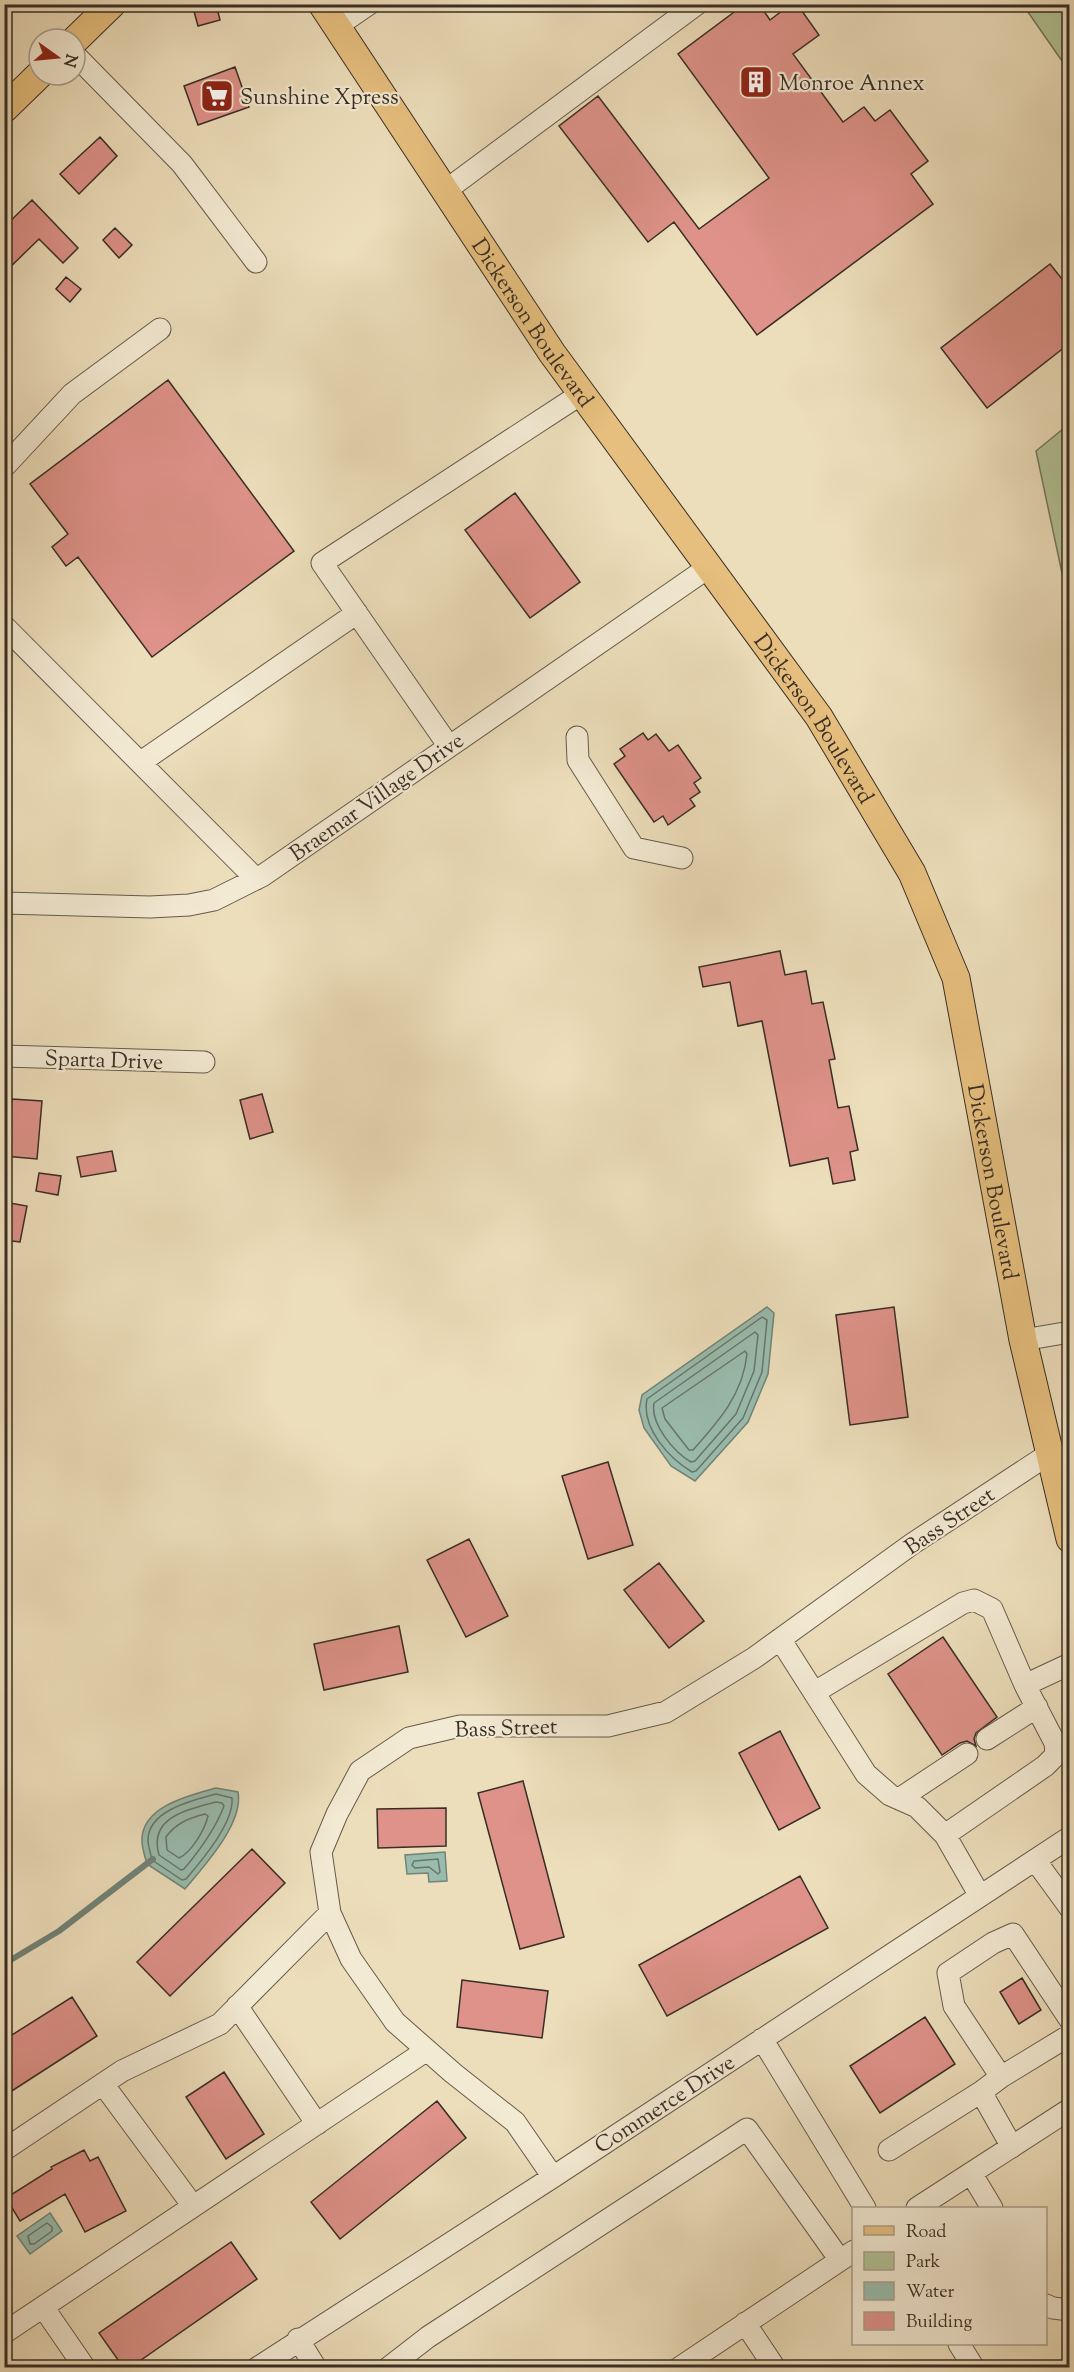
<svg xmlns="http://www.w3.org/2000/svg" width="1074" height="2372" font-family="'Sorts Mill Goudy',serif">
  <style>
    .green { fill: #b2c295; stroke: #75785e; stroke-width: 1.5 }
    .water { fill: #99bcae; stroke: #728378; stroke-width: 1.5 }
    .lines { fill: none; stroke-linecap: round; stroke-linejoin: round }
    .shore { stroke: #68756a; stroke-width: 1.5 }
    .stream { stroke: #728378; stroke-width: 6 }
    .building { fill: #de9289; stroke: #382e26; stroke-width: 1.5 }
    .minor-casing { stroke: #655a4b; stroke-width: 23 }
    .major-casing { stroke: #382e26; stroke-width: 29 }
    .minor { stroke: #f3ead3; stroke-width: 21 }
    .major { stroke: #e6bf7e; stroke-width: 27 }
    .labels { text-anchor: middle; stroke-width: 4.5; stroke-linejoin: round; paint-order: stroke }
    .poi-label { font-size: 22px; fill: #382e26; stroke: #f3ead3; text-anchor: start }
    .street-label { font-size: 22px; fill: #382e26; stroke: #f3ead3 }
  </style>
  <rect width="100%" height="100%" fill="#eddebb"/>
  <filter id="stains"><feTurbulence type="fractalNoise" baseFrequency=".00333" numOctaves="4"/><feColorMatrix values="0 0 0 0 .2 0 0 0 0 .09 0 0 0 0 .02 0 0 0 .5 -.17"/></filter>
  <radialGradient id="worn" r=".72"><stop offset=".6" stop-color="#630" stop-opacity="0"/><stop offset="1" stop-color="#630" stop-opacity=".3"/></radialGradient>
  <path class="green" d="M 1023,5 L 1069,5 L 1069,71 Z
    M 1069,424 L 1069,606 L 1036,451 Z"/>
  <path class="water" d="M 767,1307 L 774,1313 L 768,1374 L 748,1422 L 695,1481 L 671,1466 L 644,1428 L 639,1410 L 642,1395 Z
    M 216,1788 L 238,1792 C 244,1823 204,1866 185,1889 L 147,1864 C 145,1857 142,1848 142,1841 C 141,1806 191,1795 216,1788 Z
    M 445,1852 L 447,1881 L 429,1882 L 428,1873 L 407,1874 L 405,1855 Z
    M 50,2213 L 62,2231 L 30,2254 L 17,2236 Z"/>
  <g class="lines">
    <path class="shore" d="M 762,1317 L 767,1320 L 762,1372 L 743,1418 L 696,1471 L 692,1472 C 669,1458 641,1428 647,1399 Z
      M 755,1332 L 758,1335 L 754,1371 L 736,1414 L 695,1461 L 691,1462 C 674,1452 650,1424 654,1403 Z
      M 745,1351 L 747,1354 C 743,1394 719,1421 693,1450 L 689,1450 L 665,1419 L 662,1408 Z
      M 216,1794 L 232,1798 C 234,1823 202,1860 186,1879 L 182,1880 L 152,1860 C 151,1854 148,1846 148,1840 C 148,1810 194,1800 216,1794 Z
      M 216,1802 L 222,1803 L 224,1806 C 215,1830 200,1850 184,1869 L 181,1870 L 159,1855 C 148,1817 187,1810 216,1802 Z
      M 205,1814 L 208,1816 C 205,1829 192,1852 179,1858 L 167,1850 L 166,1837 C 176,1823 189,1818 205,1814 Z
      M 438,1859 L 440,1872 L 438,1874 L 429,1867 L 415,1868 L 412,1865 L 414,1861 Z
      M 47,2223 L 52,2227 L 52,2231 L 34,2244 L 30,2244 L 28,2236 Z"/>
    <path class="stream" d="M 4,1964 L 59,1931 L 153,1859"/>
  </g>
  <path class="building" d="M 192,4 L 216,4 L 220,20 L 198,26 Z
    M 745,4 L 759,4 L 770,20 L 791,4 L 797,4 L 819,35 L 793,54 L 843,122 L 864,107 L 875,121 L 890,110 L 928,161 L 911,174 L 933,204 L 757,335 L 674,222 L 648,242 L 559,126 L 598,96 L 699,229 L 769,178 L 678,54 Z
    M 235,67 L 249,107 L 198,125 L 184,86 Z
    M 100,137 L 117,156 L 79,194 L 60,174 Z
    M 32,200 L 78,248 L 63,263 L 39,239 L 4,273 L 4,227 Z
    M 115,228 L 132,245 L 119,258 L 103,240 Z
    M 1050,264 L 1070,289 L 1070,343 L 987,408 L 941,348 Z
    M 66,277 L 81,289 L 70,302 L 56,289 Z
    M 168,380 L 294,551 L 152,657 L 78,557 L 66,566 L 52,547 L 68,534 L 30,484 Z
    M 515,493 L 580,582 L 530,618 L 465,530 Z
    M 643,733 L 648,740 L 656,734 L 669,751 L 678,745 L 701,778 L 694,783 L 700,792 L 690,799 L 695,806 L 668,825 L 663,816 L 654,822 L 614,764 L 625,756 L 620,749 Z
    M 780,951 L 785,975 L 806,971 L 812,1004 L 823,1002 L 835,1059 L 829,1060 L 838,1108 L 849,1106 L 858,1150 L 850,1152 L 855,1180 L 833,1184 L 828,1158 L 790,1166 L 762,1021 L 738,1026 L 730,982 L 703,987 L 699,967 Z
    M 262,1094 L 273,1132 L 250,1139 L 240,1100 Z
    M 12,1099 L 42,1101 L 37,1159 L 4,1156 L 4,1132 L 9,1132 Z
    M 112,1151 L 116,1171 L 81,1177 L 77,1157 Z
    M 39,1173 L 61,1176 L 58,1195 L 36,1191 Z
    M 4,1202 L 27,1206 L 20,1242 L 4,1240 Z
    M 894,1307 L 908,1417 L 850,1425 L 836,1315 Z
    M 608,1462 L 633,1545 L 588,1559 L 562,1476 Z
    M 469,1539 L 508,1616 L 466,1637 L 427,1560 Z
    M 659,1563 L 704,1621 L 669,1648 L 624,1590 Z
    M 399,1626 L 408,1672 L 324,1690 L 314,1644 Z
    M 943,1637 L 997,1717 L 976,1733 L 974,1739 L 976,1746 L 967,1741 L 960,1743 L 942,1755 L 888,1674 Z
    M 780,1731 L 820,1808 L 779,1830 L 739,1753 Z
    M 523,1781 L 564,1937 L 520,1949 L 478,1793 Z
    M 446,1808 L 446,1846 L 378,1848 L 377,1809 Z
    M 252,1849 L 285,1883 L 170,1996 L 137,1962 Z
    M 800,1876 L 828,1928 L 667,2016 L 639,1965 Z
    M 1022,1978 L 1041,2010 L 1019,2024 L 1000,1992 Z
    M 462,1980 L 548,1991 L 542,2038 L 457,2027 Z
    M 72,1997 L 97,2036 L 4,2096 L 4,2040 Z
    M 925,2017 L 955,2064 L 880,2113 L 850,2066 Z
    M 224,2072 L 264,2134 L 226,2159 L 186,2097 Z
    M 437,2101 L 466,2138 L 340,2239 L 311,2202 Z
    M 84,2150 L 90,2161 L 98,2157 L 126,2211 L 85,2232 L 65,2194 L 20,2221 L 6,2198 L 52,2169 L 51,2167 Z
    M 231,2242 L 257,2279 L 131,2367 L 123,2367 L 99,2333 Z"/>
  <g class="lines">
    <g class="minor-casing">
      <path id="minor" d="M 337,26 L 369,4
        M 75,55 L 182,164 L 256,262
        M 445,191 L 697,4
        M 4,467 L 72,394 L 160,329
        M 4,626 L 256,879
        M 577,737 L 578,760 L 634,848 L 682,858
        M 448,745 L 322,563 L 581,394
        M 141,762 L 357,613
        M 4,903 L 150,907 L 189,905 L 214,900 L 262,876 L 709,567
        M 4,1056 L 204,1062
        M 1023,1340 L 1070,1332
        M 780,1639 L 866,1774 L 890,1795 L 917,1807 L 945,1835
        M 815,1692 L 963,1603 L 974,1600 L 992,1609 L 1025,1685
        M 987,1739 L 1037,1707
        M 899,1799 L 967,1754
        M 1035,1860 L 1070,1908
        M 980,1896 L 945,1835 L 1045,1766 L 1056,1755 L 1055,1743 L 1025,1685 L 1070,1664
        M 237,2006 L 317,2124
        M 762,2039 L 865,2208
        M 1001,2077 L 1070,2035
        M 103,2084 L 193,2206
        M 1012,2147 L 981,2092 L 1001,2077 L 954,2006 L 948,1973 L 993,1943 L 1013,1934 L 1070,2020
        M 4,2150 L 122,2071 L 220,2024 L 330,1913
        M 889,2150 L 981,2092
        M 971,2173 L 992,2208
        M 553,2177 L 515,2122 L 453,2073 L 395,2022 L 351,1959 L 330,1913 L 321,1852 L 337,1814 L 360,1771 L 409,1738 L 460,1726 L 608,1726 L 666,1712 L 754,1658 L 912,1544 L 1049,1454
        M 917,2208 L 1070,2109
        M 1046,2305 L 1053,2308 L 1070,2310
        M 43,2307 L 85,2368
        M 745,2323 L 775,2368
        M 4,2333 L 427,2050
        M 298,2339 L 316,2368
        M 959,2344 L 974,2368
        M 257,2368 L 553,2177 L 1070,1837
        M 388,2368 L 428,2337 L 747,2129 L 840,2260
        M 679,2368 L 854,2251"/>
    </g>
    <g class="major-casing">
      <g id="major">
        <path id="s1" d="M 322,4 L 552,353 L 819,717 L 912,873 L 956,978 L 1023,1340 L 1070,1539"/>
        <path d="M 75,40 L 112,4"/>
        <path d="M 4,109 L 39,75"/>
      </g>
    </g>
    <use href="#minor" class="minor"/>
    <use href="#major" class="major"/>
  </g>
  <defs>
    <g id="building-square" transform="scale(1.725)"><rect x="-9" y="-9" width="18" height="18" rx="4" fill="#8f2418" stroke="#f3ead3"/><path d="M-4-6H4V6H1V3H-1V6H-4ZM-2.5-4.3h1.7v1.8h-1.7ZM.8-4.3h1.7v1.8H.8ZM-2.5-1h1.7V.8h-1.7ZM.8-1h1.7V.8H.8Z" fill="#fff"/></g>
    <g id="supermarket-square" transform="scale(1.725)"><rect x="-9" y="-9" width="18" height="18" rx="4" fill="#8f2418" stroke="#f3ead3"/><path d="M-6-5.5h2.5l.6 2H6L4.5 2H-2.5L-4.4-4H-6ZM-1.5 3.2a1.3 1.3 0 1 0 .1 0ZM3 3.2a1.3 1.3 0 1 0 .1 0Z" fill="#fff"/></g>
  </defs>
  <g fill-rule="evenodd">
    <use href="#building-square" x="756" y="82"/>
    <use href="#supermarket-square" x="217" y="96"/>
  </g>
  <g class="labels">
    <g class="poi-label">
      <text x="779" y="90">Monroe Annex</text>
      <text x="240" y="104">Sunshine Xpress</text>
    </g>
    <g class="street-label">
      <text dy="8" stroke="none"><textPath href="#s1" startOffset="382">Dickerson Boulevard</textPath></text>
      <text dy="8" stroke="none"><textPath href="#s1" startOffset="868">Dickerson Boulevard</textPath></text>
      <text transform="translate(376 796) rotate(-35)" y="8">Braemar Village Drive</text>
      <text transform="translate(104 1059) rotate(2)" y="8">Sparta Drive</text>
      <text dy="8" stroke="none"><textPath href="#s1" startOffset="1372">Dickerson Boulevard</textPath></text>
      <text transform="translate(949 1520) rotate(-34)" y="8">Bass Street</text>
      <text transform="translate(506 1727) rotate(-2)" y="8">Bass Street</text>
      <text transform="translate(664 2103) rotate(-33)" y="8">Commerce Drive</text>
    </g>
  </g>
  <rect width="1074" height="2372" fill="none" stroke="#eddebb" stroke-width="24"/>
  <rect x="6" y="6" width="1062" height="2360" fill="none" stroke="#382e26" stroke-width="3"/>
  <rect x="12" y="12" width="1050" height="2348" fill="none" stroke="#382e26" stroke-width="1.5"/>
  <rect x="852" y="2207" width="195" height="138" fill="#f3ead3" stroke="#a89f8e" stroke-width="1.5"/>
  <rect x="864" y="2226" width="30" height="9" fill="#e6bf7e" stroke="#a89f8e" stroke-width="1.5"/>
  <text x="906" y="2237" font-size="18" fill="#382e26">Road</text>
  <rect x="864" y="2252" width="30" height="18" fill="#b2c295" stroke="#a89f8e" stroke-width="1.5"/>
  <text x="906" y="2267" font-size="18" fill="#382e26">Park</text>
  <rect x="864" y="2282" width="30" height="18" fill="#99bcae" stroke="#a89f8e" stroke-width="1.5"/>
  <text x="906" y="2297" font-size="18" fill="#382e26">Water</text>
  <rect x="864" y="2312" width="30" height="18" fill="#de9289" stroke="#a89f8e" stroke-width="1.5"/>
  <text x="906" y="2327" font-size="18" fill="#382e26">Building</text>
  <g transform="translate(57 57) rotate(105)"><circle r="28" fill="#f3ead3" stroke="#a89f8e" stroke-width="1.5"/>
  <path d="M0-4.5L10 22L0 15L-10 22Z" fill="#8f2418"/>
  <text y="-9" font-size="16" font-weight="bold" text-anchor="middle" fill="#382e26">N</text>
  </g>
  <rect width="100%" height="100%" filter="url(#stains)"/>
  <rect width="100%" height="100%" fill="url(#worn)"/>
</svg>
